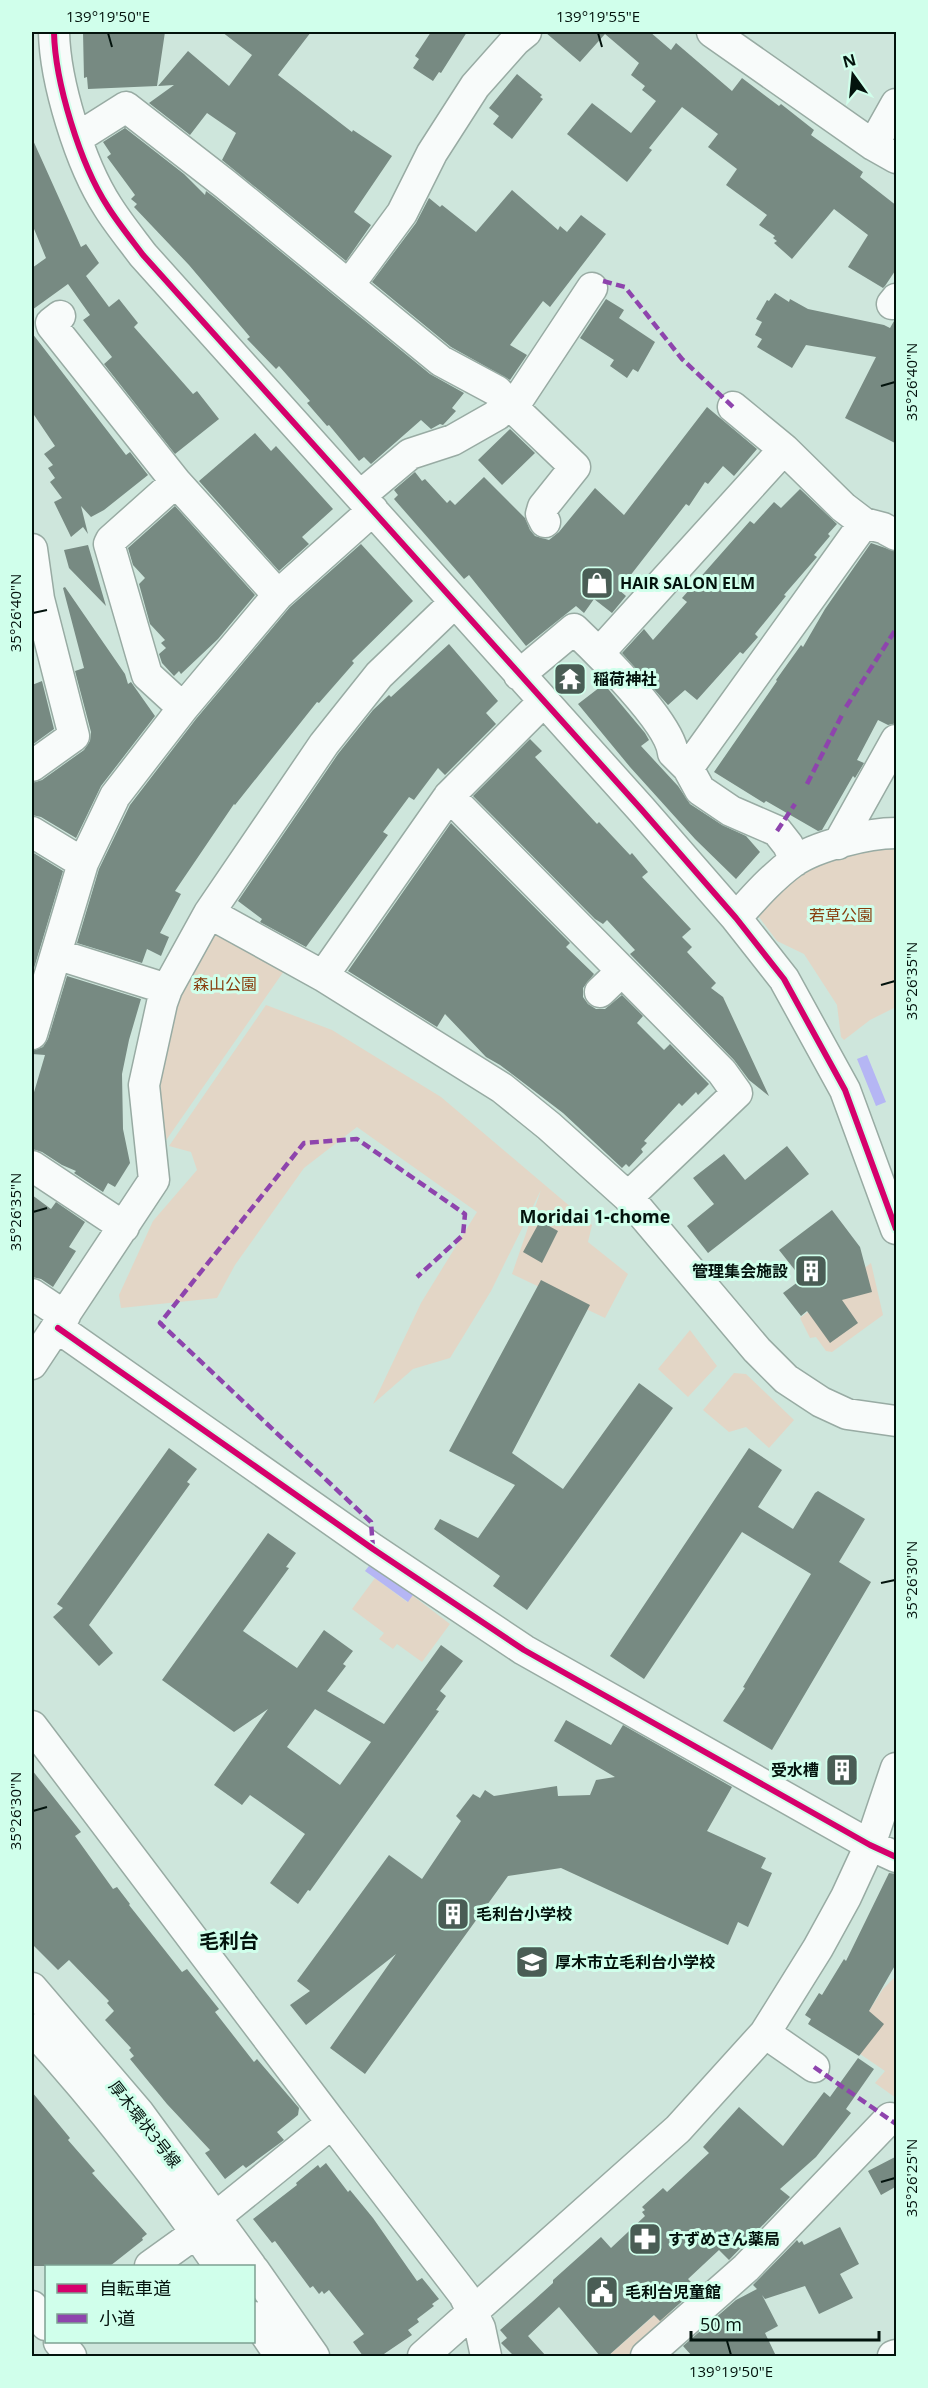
<svg xmlns="http://www.w3.org/2000/svg" width="928" height="2388" font-family="'Open Sans','Noto Sans JP',sans-serif">
  <style>
    .green { fill: #e3d6c6 }
    .water { fill: #b5b6f4 }
    .building { fill: #778a82; fill-rule: evenodd }
    .lines { fill: none; stroke-linecap: round; stroke-linejoin: round }
    .minor-casing { stroke: #98aba3; stroke-width: 33 }
    .minor { stroke: #f8fbfa; stroke-width: 30 }
    .quiet { stroke: #8e44ad; stroke-width: 4.5; stroke-dasharray: 9 4.5; stroke-linecap: butt }
    .cycleway-casing { stroke: #d0ffeb; stroke-width: 10 }
    .cycleway { stroke: #d6006c; stroke-width: 6 }
    .ticks { fill: none; stroke: #03130d; stroke-width: 2 }
    .labels { text-anchor: middle; stroke-width: 6; stroke-linejoin: round; paint-order: stroke }
    .poi-label { font-size: 16px; font-weight: bold; fill: #03130d; stroke: #d0ffeb; text-anchor: start }
    .park-label { font-size: 16px; fill: #883d0d; stroke: #d0ffeb }
    .street-label { font-size: 16px; fill: #03130d; stroke: #d0ffeb }
    .neighbourhood-label { font-size: 18px; font-weight: bold; fill: #03130d; stroke: #d0ffeb }
    .quarter-label { font-size: 20px; font-weight: bold; fill: #03130d; stroke: #d0ffeb }
    .neatline { fill: none; stroke: #03130d; stroke-width: 2 }
    .ticks-label { font-size: 15px; text-anchor: middle; fill: #03130d }
  </style>
  <rect width="100%" height="100%" fill="#cee6dc"/>
  <path class="green" d="M 896,842 L 896,1007 L 870,1020 L 844,1040 L 841,1037 L 837,1005 L 804,954 L 777,941 L 759,917 L 759,905 C 789,883 819,862 855,850 C 868,845 883,844 896,842 Z
    M 218,932 L 284,971 L 160,1149 L 153,1109 L 172,1013 L 207,936 Z
    M 266,1005 L 332,1030 L 441,1097 L 592,1225 L 588,1242 L 628,1274 L 605,1318 L 512,1274 L 541,1190 L 491,1291 L 450,1358 L 413,1369 L 373,1404 L 421,1303 L 477,1212 L 357,1127 L 304,1168 L 235,1265 L 217,1298 L 121,1308 L 119,1295 L 153,1221 L 197,1170 L 191,1152 L 169,1146 Z
    M 871,1263 L 883,1315 L 832,1352 L 826,1351 L 816,1337 L 810,1338 L 800,1318 Z
    M 690,1330 L 717,1366 L 688,1397 L 658,1369 Z
    M 734,1373 L 746,1374 L 794,1420 L 769,1448 L 746,1427 L 729,1432 L 703,1410 Z
    M 375,1578 L 407,1602 L 412,1595 L 450,1624 L 422,1662 L 397,1644 L 393,1649 L 379,1639 L 384,1633 L 352,1609 Z
    M 896,1976 L 896,2098 L 875,2083 L 885,2071 L 847,2045 L 883,1989 Z
    M 665,2306 L 674,2317 L 629,2356 L 608,2356 Z"/>
  <path class="water" d="M 867,1055 L 886,1102 L 876,1106 L 857,1059 Z
    M 372,1562 L 415,1592 L 408,1602 L 365,1571 Z"/>
  <path class="building" d="M 83,32 L 165,32 L 157,86 L 88,89 L 87,77 L 84,78 Z
    M 222,32 L 311,32 L 278,75 L 352,132 L 353,130 L 392,156 L 354,212 L 371,225 L 346,261 L 222,160 L 236,133 L 207,113 L 190,135 L 149,103 L 174,85 L 158,86 L 188,51 L 229,86 L 252,55 Z
    M 431,32 L 467,32 L 441,73 L 439,72 L 433,81 L 413,68 L 419,59 L 415,56 Z
    M 545,32 L 650,32 L 671,50 L 676,43 L 732,91 L 742,78 L 779,106 L 781,104 L 814,130 L 811,135 L 863,172 L 860,177 L 897,206 L 897,268 L 885,286 L 883,288 L 848,267 L 868,235 L 834,209 L 792,259 L 774,243 L 777,241 L 773,238 L 775,236 L 759,225 L 767,215 L 726,185 L 737,169 L 708,147 L 718,134 L 682,107 L 649,148 L 652,150 L 627,182 L 567,134 L 592,103 L 631,133 L 656,101 L 642,90 L 645,86 L 631,75 L 639,63 L 605,34 L 580,62 Z
    M 517,74 L 542,95 L 540,97 L 543,99 L 512,139 L 493,124 L 499,116 L 489,108 Z
    M 125,128 L 184,174 L 205,195 L 206,191 L 214,197 L 430,374 L 464,393 L 452,408 L 456,411 L 443,425 L 440,424 L 431,429 L 421,420 L 371,464 L 364,457 L 359,461 L 329,425 L 327,426 L 307,403 L 310,401 L 279,366 L 276,369 L 247,339 L 250,337 L 189,265 L 134,207 L 137,204 L 131,199 L 135,195 L 107,157 L 111,154 L 103,142 Z
    M 32,138 L 81,247 L 86,244 L 99,263 L 86,276 L 109,307 L 119,299 L 138,323 L 134,327 L 193,394 L 197,391 L 219,419 L 175,454 L 104,364 L 112,357 L 83,320 L 90,315 L 68,284 L 32,310 L 32,268 L 46,258 L 32,224 Z
    M 512,190 L 558,230 L 560,226 L 567,232 L 581,215 L 606,234 L 550,307 L 543,301 L 510,345 L 527,355 L 510,380 L 451,347 L 372,282 L 416,223 L 429,198 L 440,207 L 442,205 L 476,232 Z
    M 775,293 L 789,302 L 790,299 L 808,309 L 884,325 L 890,328 L 894,321 L 897,320 L 897,444 L 845,418 L 876,357 L 806,345 L 792,368 L 757,347 L 762,339 L 755,335 L 762,322 L 756,319 L 767,300 L 769,301 Z
    M 606,299 L 624,310 L 619,318 L 655,342 L 638,372 L 633,369 L 627,378 L 610,366 L 614,360 L 580,338 Z
    M 32,333 L 126,455 L 130,452 L 148,475 L 104,510 L 91,517 L 81,506 L 88,534 L 83,527 L 71,537 L 54,502 L 62,498 L 50,482 L 55,478 L 48,468 L 53,465 L 44,454 L 55,446 L 32,412 Z
    M 707,407 L 757,449 L 734,476 L 723,466 L 708,484 L 705,482 L 689,506 L 686,504 L 619,590 L 626,596 L 612,613 L 594,599 L 584,613 L 576,606 L 526,646 L 469,575 L 464,579 L 394,499 L 398,495 L 394,490 L 415,472 L 422,481 L 425,479 L 447,503 L 450,500 L 455,505 L 484,477 L 525,518 L 530,530 L 535,536 L 549,540 L 559,532 L 595,488 L 624,515 Z
    M 510,429 L 535,453 L 502,485 L 478,460 Z
    M 255,433 L 271,451 L 276,446 L 333,509 L 302,537 L 309,544 L 279,571 L 199,481 Z
    M 800,489 L 837,524 L 828,534 L 830,536 L 814,555 L 817,557 L 784,595 L 786,596 L 755,634 L 758,637 L 743,654 L 740,652 L 697,700 L 685,690 L 668,705 L 622,653 L 644,629 L 653,640 L 687,602 L 682,598 L 750,521 L 754,524 L 774,502 L 781,508 Z
    M 175,506 L 255,595 L 218,639 L 181,674 L 179,671 L 174,676 L 162,663 L 159,654 L 166,648 L 161,643 L 165,640 L 150,624 L 139,584 L 145,578 L 133,565 L 128,548 Z
    M 871,543 L 897,552 L 897,723 L 888,725 L 878,720 L 857,760 L 864,763 L 855,778 L 853,776 L 822,830 L 818,831 L 766,801 L 764,803 L 714,772 L 777,681 L 776,680 L 801,645 L 803,647 L 825,609 Z
    M 361,544 L 413,601 L 352,661 L 354,663 L 319,703 L 317,702 L 235,805 L 234,804 L 175,891 L 181,894 L 160,933 L 169,937 L 161,956 L 147,949 L 142,963 L 77,943 L 99,869 L 130,805 L 196,719 L 290,607 Z
    M 88,545 L 106,606 L 69,568 L 64,550 Z
    M 65,587 L 125,674 L 128,684 L 131,682 L 155,716 L 101,786 L 76,838 L 41,817 L 32,815 L 32,783 L 42,780 L 84,750 L 90,741 L 91,732 L 75,671 L 84,668 L 63,588 Z
    M 449,644 L 498,701 L 486,713 L 496,724 L 445,775 L 438,768 L 414,800 L 409,797 L 383,832 L 388,835 L 306,947 L 260,922 L 262,919 L 238,901 L 338,754 L 373,710 L 389,695 L 391,697 Z
    M 42,681 L 54,729 L 32,745 L 32,685 Z
    M 604,684 L 645,733 L 649,740 L 641,746 L 678,786 L 690,804 L 722,825 L 746,836 L 760,852 L 736,879 L 695,839 L 630,767 L 578,704 Z
    M 530,739 L 542,751 L 535,757 L 597,824 L 599,822 L 630,855 L 632,853 L 648,872 L 642,877 L 691,929 L 682,937 L 692,947 L 687,952 L 716,983 L 711,988 L 723,997 L 769,1096 L 749,1080 L 734,1060 L 630,954 L 635,950 L 607,920 L 603,924 L 595,919 L 473,796 Z
    M 451,823 L 570,943 L 566,947 L 594,974 L 583,988 L 583,997 L 588,1004 L 596,1009 L 605,1009 L 622,995 L 643,1016 L 637,1023 L 664,1050 L 670,1044 L 709,1084 L 698,1095 L 696,1092 L 682,1106 L 679,1103 L 644,1141 L 647,1143 L 641,1149 L 643,1152 L 629,1167 L 626,1164 L 622,1168 L 563,1113 L 500,1065 L 486,1057 L 445,1014 L 437,1027 L 348,971 Z
    M 32,852 L 63,871 L 32,975 Z
    M 67,976 L 141,999 L 129,1040 L 122,1074 L 123,1129 L 130,1163 L 115,1187 L 108,1183 L 103,1192 L 74,1173 L 76,1171 L 62,1165 L 42,1152 L 32,1149 L 32,1099 L 45,1055 L 32,1054 L 32,1051 L 43,1047 L 48,1039 Z
    M 787,1146 L 809,1174 L 708,1253 L 687,1226 L 714,1204 L 693,1178 L 724,1154 L 745,1180 Z
    M 32,1195 L 51,1209 L 56,1202 L 85,1222 L 69,1247 L 76,1251 L 53,1287 L 41,1279 L 32,1277 Z
    M 832,1210 L 860,1247 L 872,1292 L 842,1300 L 858,1323 L 830,1343 L 807,1311 L 801,1316 L 783,1293 L 802,1279 L 779,1250 Z
    M 540,1221 L 558,1231 L 542,1263 L 523,1252 Z
    M 541,1280 L 590,1305 L 512,1453 L 563,1489 L 639,1383 L 673,1408 L 527,1610 L 493,1586 L 500,1576 L 434,1529 L 440,1519 L 478,1538 L 515,1485 L 449,1451 Z
    M 169,1448 L 197,1469 L 187,1482 L 190,1484 L 89,1625 L 113,1653 L 99,1666 L 53,1617 L 63,1608 L 57,1604 Z
    M 749,1448 L 782,1470 L 758,1507 L 793,1529 L 815,1493 L 818,1491 L 865,1519 L 839,1562 L 871,1582 L 772,1750 L 723,1721 L 745,1688 L 743,1687 L 811,1574 L 742,1532 L 644,1679 L 610,1656 Z
    M 268,1533 L 296,1553 L 286,1567 L 289,1568 L 243,1631 L 297,1668 L 324,1630 L 353,1651 L 343,1664 L 346,1666 L 327,1691 L 384,1724 L 441,1645 L 463,1661 L 440,1691 L 446,1696 L 436,1710 L 439,1711 L 310,1891 L 308,1890 L 298,1904 L 270,1883 L 305,1834 L 250,1795 L 242,1805 L 214,1785 L 268,1709 L 234,1732 L 162,1680 ZM 315,1709 L 371,1742 L 340,1785 L 287,1747 Z
    M 566,1720 L 611,1745 L 623,1725 L 732,1787 L 707,1831 L 766,1858 L 761,1868 L 772,1873 L 748,1927 L 738,1922 L 728,1945 L 561,1868 L 508,1876 L 365,2074 L 330,2048 L 396,1954 L 306,2025 L 290,2005 L 310,1991 L 297,1981 L 389,1855 L 422,1879 L 461,1821 L 456,1816 L 473,1794 L 480,1798 L 485,1790 L 494,1796 L 557,1786 L 558,1796 L 590,1795 L 596,1780 L 615,1777 L 554,1741 Z
    M 32,1770 L 81,1832 L 75,1836 L 113,1889 L 117,1887 L 130,1904 L 129,1905 L 182,1972 L 187,1969 L 219,2009 L 215,2012 L 254,2062 L 257,2059 L 299,2108 L 298,2115 L 277,2132 L 284,2140 L 246,2168 L 243,2165 L 225,2179 L 205,2153 L 210,2150 L 167,2104 L 130,2059 L 134,2056 L 129,2050 L 131,2048 L 105,2020 L 114,2011 L 107,2003 L 109,2001 L 69,1960 L 58,1970 L 32,1944 Z
    M 889,1873 L 897,1874 L 897,1962 L 869,2011 L 884,2024 L 859,2056 L 808,2024 L 811,2019 L 805,2015 L 819,1993 L 822,1995 L 844,1959 L 846,1961 Z
    M 858,2058 L 874,2069 L 846,2109 L 851,2113 L 816,2157 L 780,2189 L 790,2197 L 729,2260 L 719,2250 L 688,2279 L 697,2288 L 660,2321 L 654,2315 L 608,2356 L 600,2356 L 559,2307 L 528,2336 L 546,2356 L 514,2356 L 501,2343 L 507,2338 L 500,2330 L 532,2302 L 553,2283 L 553,2280 L 601,2237 L 611,2248 L 645,2216 L 642,2212 L 645,2210 L 642,2207 L 663,2188 L 667,2192 L 709,2153 L 703,2147 L 739,2107 L 783,2146 L 824,2092 L 830,2097 Z
    M 32,2092 L 70,2138 L 68,2140 L 95,2171 L 92,2173 L 147,2234 L 142,2238 L 143,2240 L 110,2266 L 32,2266 Z
    M 897,2156 L 897,2186 L 881,2195 L 868,2171 Z
    M 326,2163 L 348,2192 L 350,2190 L 373,2218 L 417,2281 L 422,2278 L 439,2299 L 432,2304 L 434,2306 L 417,2319 L 419,2322 L 408,2330 L 412,2335 L 381,2356 L 363,2356 L 353,2342 L 364,2334 L 329,2290 L 324,2294 L 322,2291 L 319,2294 L 313,2286 L 310,2288 L 275,2241 L 272,2243 L 253,2219 L 297,2185 L 296,2183 L 318,2165 L 320,2168 Z
    M 840,2227 L 859,2264 L 840,2274 L 853,2298 L 819,2314 L 805,2286 L 765,2299 L 762,2295 L 778,2326 L 765,2333 L 776,2356 L 692,2356 L 683,2346 L 736,2300 L 757,2289 L 753,2285 L 797,2240 L 799,2243 L 802,2241 L 804,2245 Z"/>
  <g class="lines">
    <g class="minor-casing">
      <path id="minor" d="M 54,32 C 55,82 80,164 108,207 C 118,223 131,239 143,255 L 641,809 L 736,918 L 784,979 L 845,1090 L 896,1229
        M 712,32 L 873,145 L 896,158
        M 77,138 L 126,107 L 225,184 L 441,361 L 497,391 L 506,401 L 497,415 L 453,440 L 410,454 L 360,496
        M 873,145 L 896,104
        M 349,285 L 402,213 L 432,153 L 475,86 L 515,41 L 526,32
        M 892,304 L 896,299
        M 60,316 L 51,323 L 52,326 L 176,482 L 278,595
        M 506,401 L 575,467 L 543,507 L 541,514 L 545,522
        M 733,407 L 784,449 L 843,507 L 864,523 L 883,528 L 896,535
        M 512,409 L 592,288
        M 176,482 L 111,540 L 109,544 L 147,675 L 183,708
        M 32,549 L 39,599 L 74,736 L 32,766
        M 599,653 L 784,449
        M 519,675 L 574,629 C 598,652 670,722 673,753 L 688,768 L 700,790 L 731,811 L 777,831 L 788,845 L 795,861
        M 688,768 L 864,523
        M 449,796 L 722,1072 L 737,1093 L 628,1197
        M 32,832 L 83,863
        M 838,844 L 896,740
        M 209,913 L 323,976 L 502,1088 L 549,1126 L 628,1197 L 757,1350 L 786,1379 L 821,1402 L 847,1414 L 896,1421
        M 736,918 C 753,899 771,878 793,862 C 816,846 868,833 896,833
        M 56,954 L 167,989
        M 323,976 L 449,796 L 543,702
        M 600,992 L 622,971
        M 32,1034 L 83,863 L 115,796 L 183,708 L 278,595 L 373,510
        M 32,1166 L 124,1227
        M 32,1294 L 65,1316
        M 58,1328 L 373,1549 L 524,1650 L 870,1845 L 896,1857
        M 32,1364 L 154,1180 L 144,1085 L 162,1003 L 167,989 L 209,913 L 324,744 L 379,675 L 454,603
        M 32,1726 L 332,2123
        M 32,1988 L 139,2113 L 251,2266
        M 32,2029 C 99,2103 163,2184 219,2266
        M 765,2033 L 814,2067
        M 150,2266 L 196,2233 L 332,2123 L 464,2295 L 480,2328 L 486,2356
        M 254,2270 L 314,2356
        M 32,2306 L 46,2325
        M 254,2317 L 280,2356
        M 59,2342 L 71,2356
        M 423,2356 L 678,2129 L 765,2033 L 818,1948 L 846,1897 L 870,1845 L 896,1768
        M 646,2356 L 746,2268 L 890,2118
        M 893,2356 L 896,2355"/>
    </g>
    <use href="#minor" class="minor"/>
    <path class="quiet" d="M 603,281 L 625,287 L 682,359 L 733,407
      M 846,707 L 896,629
      M 807,784 L 842,715
      M 777,831 L 795,804
      M 373,1549 L 371,1522 L 160,1323 L 304,1143 L 357,1139 L 465,1214 L 463,1235 L 417,1277
      M 814,2067 L 896,2124"/>
    <g class="cycleway-casing">
      <path id="cycleway" d="M 54,32 C 55,82 80,164 108,207 C 118,223 131,239 143,255 L 641,809 L 736,918 L 784,979 L 845,1090 L 896,1229
        M 58,1328 L 373,1549 L 524,1650 L 870,1845 L 896,1857"/>
    </g>
    <use href="#cycleway" class="cycleway"/>
  </g>
  <path class="ticks" d="M 108,33 L 112,47M 598,33 L 602,47M 881,386 L 895,382M 33,613 L 47,610M 881,985 L 895,981M 33,1212 L 47,1208M 881,1583 L 895,1580M 33,1811 L 47,1807M 881,2182 L 895,2178M 727,2341 L 731,2355"/>
  <defs>
    <g id="shop-square" transform="scale(1.725)"><rect x="-9" y="-9" width="18" height="18" rx="4" fill="#4a5d55" stroke="#d0ffeb"/><path d="M-5-2.5h2.3a2.7 3.5 0 0 1 5.4 0H5L5.5 6h-11ZM-1.5-2.5h3a1.5 2.3 0 0 0-3 0Z" fill="#fff"/></g>
    <g id="temple-square" transform="scale(1.725)"><rect x="-9" y="-9" width="18" height="18" rx="4" fill="#4a5d55" stroke="#d0ffeb"/><path d="M0-6L5-2H3V0L6.5 2.5H4V6H1.5V3h-3V6H-4V2.5H-6.5L-3 0V-2H-5Z" fill="#fff"/></g>
    <g id="building-square" transform="scale(1.725)"><rect x="-9" y="-9" width="18" height="18" rx="4" fill="#4a5d55" stroke="#d0ffeb"/><path d="M-4-6H4V6H1V3H-1V6H-4ZM-2.5-4.3h1.7v1.8h-1.7ZM.8-4.3h1.7v1.8H.8ZM-2.5-1h1.7V.8h-1.7ZM.8-1h1.7V.8H.8Z" fill="#fff"/></g>
    <g id="school-square" transform="scale(1.725)"><rect x="-9" y="-9" width="18" height="18" rx="4" fill="#4a5d55" stroke="#d0ffeb"/><path d="M0-5L7-2L0 1L-7-2ZM-4 1L0 2.5L4 1V4Q0 6-4 4Z" fill="#fff"/></g>
    <g id="pharmacy-square" transform="scale(1.725)"><rect x="-9" y="-9" width="18" height="18" rx="4" fill="#4a5d55" stroke="#d0ffeb"/><path d="M-2-6h4v4h4v4h-4v4h-4v-4h-4v-4h4Z" fill="#fff"/></g>
    <g id="civic-square" transform="scale(1.725)"><rect x="-9" y="-9" width="18" height="18" rx="4" fill="#4a5d55" stroke="#d0ffeb"/><path d="M-.6-6.5H3V-4.5H.6V-3L4-1V1h2V6H-6V1h2V-1L-.6-3ZM-1.2 2.5V6h2.4V2.5Z" fill="#fff"/></g>
  </defs>
  <g fill-rule="evenodd">
    <use href="#shop-square" x="597" y="583"/>
    <use href="#temple-square" x="570" y="679"/>
    <use href="#building-square" x="811" y="1271"/>
    <use href="#building-square" x="842" y="1770"/>
    <use href="#building-square" x="453" y="1914"/>
    <use href="#school-square" x="532" y="1962"/>
    <use href="#pharmacy-square" x="645" y="2239"/>
    <use href="#civic-square" x="602" y="2292"/>
  </g>
  <g class="labels">
    <g class="poi-label">
      <text x="620" y="589">HAIR SALON ELM</text>
      <text x="593" y="685">稲荷神社</text>
      <text x="788" y="1277" text-anchor="end">管理集会施設</text>
      <text x="819" y="1776" text-anchor="end">受水槽</text>
      <text x="476" y="1920">毛利台小学校</text>
      <text x="555" y="1968">厚木市立毛利台小学校</text>
      <text x="668" y="2245">すずめさん薬局</text>
      <text x="625" y="2298">毛利台児童館</text>
    </g>
    <g class="park-label">
      <text x="841" y="921">若草公園</text>
      <text x="225" y="990">森山公園</text>
    </g>
    <g class="street-label">
      <text transform="translate(145 2124) rotate(52)" y="6">厚木環状3号線</text>
    </g>
    <g class="neighbourhood-label">
      <text x="595" y="1223">Moridai 1-chome</text>
    </g>
    <g class="quarter-label">
      <text x="229" y="1948">毛利台</text>
    </g>
  </g>
  <rect width="928" height="2388" fill="none" stroke="#d0ffeb" stroke-width="66"/>
  <rect x="45" y="2265" width="210" height="78" fill="#d0ffeb" stroke="#7ea192" stroke-width="1.5"/>
  <rect x="57" y="2284" width="30" height="9" fill="#d6006c" stroke="#7ea192" stroke-width="1.5"/>
  <text x="99" y="2295" font-size="18" fill="#03130d">自転車道</text>
  <rect x="57" y="2314" width="30" height="9" fill="#8e44ad" stroke="#7ea192" stroke-width="1.5"/>
  <text x="99" y="2325" font-size="18" fill="#03130d">小道</text>
  <g transform="translate(853 75) rotate(345)" stroke="#d0ffeb" stroke-width="4.5" paint-order="stroke">
  <path d="M0-4.5L10 22L0 15L-10 22Z" fill="#03130d"/>
  <text y="-9" font-size="16" font-weight="bold" text-anchor="middle" fill="#03130d">N</text>
  </g>
  <path d="M691 2331v9h188v-9" fill="none" stroke="#03130d" stroke-width="3"/>
  <text x="700" y="2331" font-size="18" fill="#03130d" stroke="#d0ffeb" stroke-width="4.5" paint-order="stroke">50 m</text>
  <rect x="33" y="33" width="862" height="2322" class="neatline"/>
  <g class="ticks-label">
    <text x="108" y="22">139°19'50"E</text>
    <text x="598" y="22">139°19'55"E</text>
    <text transform="translate(912 382) rotate(-90)" y="5">35°26'40"N</text>
    <text transform="translate(16 613) rotate(-90)" y="5">35°26'40"N</text>
    <text transform="translate(912 981) rotate(-90)" y="5">35°26'35"N</text>
    <text transform="translate(16 1212) rotate(-90)" y="5">35°26'35"N</text>
    <text transform="translate(912 1580) rotate(-90)" y="5">35°26'30"N</text>
    <text transform="translate(16 1811) rotate(-90)" y="5">35°26'30"N</text>
    <text transform="translate(912 2178) rotate(-90)" y="5">35°26'25"N</text>
    <text x="731" y="2377">139°19'50"E</text>
  </g>
</svg>
